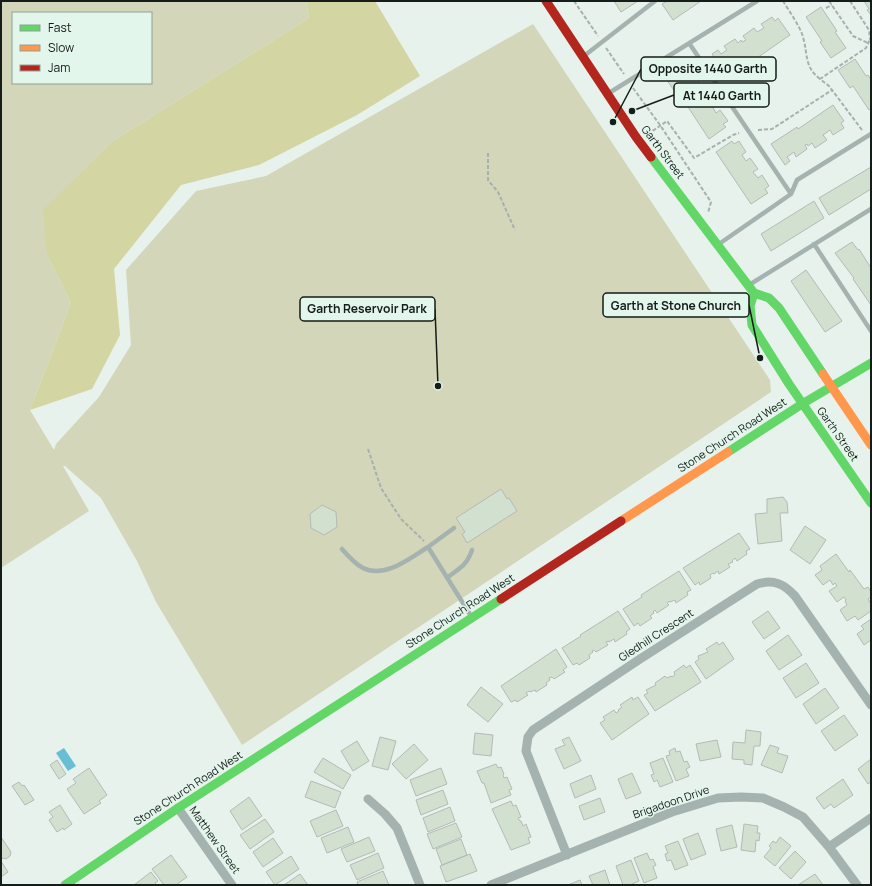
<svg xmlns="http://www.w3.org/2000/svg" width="872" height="886" font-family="Manrope,sans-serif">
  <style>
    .green { fill: #d3d6b8; fill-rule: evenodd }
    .forest { fill: #d3d5a2 }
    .water { fill: #68bed3 }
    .building { fill: #d2e0cf; stroke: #b4bab6 }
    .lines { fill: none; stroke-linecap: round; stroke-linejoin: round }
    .path { stroke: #a6b1ae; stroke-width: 2; stroke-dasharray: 4 2; stroke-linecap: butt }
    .lane { stroke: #a5b3b0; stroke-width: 4.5 }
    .street { stroke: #a5b3b0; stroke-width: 9 }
    .fast { stroke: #63d668; stroke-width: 9 }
    .slow { stroke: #ff974d; stroke-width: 9 }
    .jam { stroke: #b3261e; stroke-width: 9 }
    .labels { text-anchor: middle; stroke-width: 3; stroke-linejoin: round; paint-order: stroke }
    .street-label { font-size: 11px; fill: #161c19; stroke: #e3f6ec }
    .leader { fill: none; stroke: #161c19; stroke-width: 1.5 }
    .callout-dot { fill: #161c19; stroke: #e3f6ec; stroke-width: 1.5 }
    .callout { fill: #e3f6ec; stroke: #161c19; stroke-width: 1.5 }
    .callout-label { font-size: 12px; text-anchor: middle; font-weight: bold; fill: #161c19 }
  </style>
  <rect width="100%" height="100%" fill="#e7f2ec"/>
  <path class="green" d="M 1,1 L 306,1 L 309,18 L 116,139 L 47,255 L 71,303 L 30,410 L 54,450 L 56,444 L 99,397 L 131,345 L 126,270 L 196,191 L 266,176 L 533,24 L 770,380 L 771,392 L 242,745 L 156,602 L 137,561 L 101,498 L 65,466 L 63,466 L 89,511 L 1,568 ZM 13,13 L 151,13 L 151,83 L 13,83 Z"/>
  <path class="forest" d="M 306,1 L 375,1 L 420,76 L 357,115 L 259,165 L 181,185 L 114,269 L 120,335 L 92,389 L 30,410 L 71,303 L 47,255 L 43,210 L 116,139 L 309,18 Z"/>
  <path class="water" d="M 64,748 L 76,766 L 68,771 L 56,753 Z"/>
  <path class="building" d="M 614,1 L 638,1 L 621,12 Z
    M 667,1 L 701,1 L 673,20 L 662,4 Z
    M 864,1 L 871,1 L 871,15 L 867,10 L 869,9 Z
    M 821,7 L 837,31 L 835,32 L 846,48 L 831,58 L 820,42 L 822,41 L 806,17 Z
    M 772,17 L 775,21 L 778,18 L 790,35 L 754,60 L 752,58 L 726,75 L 712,54 L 718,50 L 721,54 L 727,50 L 724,46 L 735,39 L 738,43 L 741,40 L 742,42 L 746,40 L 743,36 L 754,28 L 757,32 L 764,28 L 761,24 Z
    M 677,59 L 679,62 L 684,59 L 691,71 L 687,73 L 691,79 L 695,77 L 703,88 L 699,90 L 700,93 L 702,92 L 705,95 L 709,93 L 716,104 L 712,106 L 716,113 L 720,110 L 728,121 L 723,124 L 726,127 L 709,139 L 686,104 L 684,105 L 660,70 Z
    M 855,59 L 866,76 L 868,75 L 871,80 L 871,108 L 869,110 L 853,86 L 850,88 L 838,70 Z
    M 833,105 L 844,121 L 841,123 L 844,128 L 833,135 L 830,130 L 823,135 L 827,140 L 815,148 L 812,143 L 808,146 L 807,144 L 805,145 L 807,149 L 796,157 L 794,152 L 787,157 L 790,161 L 785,165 L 771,144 L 797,127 L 798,129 Z
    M 732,141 L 734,144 L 739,141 L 746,152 L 742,155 L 746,161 L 750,158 L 758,169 L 753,172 L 758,178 L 762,175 L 769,186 L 765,189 L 768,193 L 751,204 L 716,152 Z
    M 871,167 L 871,189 L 829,215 L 819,198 Z
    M 814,201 L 824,218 L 771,251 L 761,234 Z
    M 852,242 L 858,250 L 859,249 L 871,268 L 871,305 L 853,279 L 854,278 L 835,253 Z
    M 806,270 L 842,321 L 825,332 L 791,281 Z
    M 501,489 L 507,499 L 509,498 L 517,511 L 467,543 L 462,534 L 465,532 L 456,518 Z
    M 783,497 L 787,502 L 788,513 L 780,513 L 782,541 L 758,544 L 755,514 L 767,513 L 767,499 Z
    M 322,505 L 336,512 L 337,527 L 324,535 L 311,528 L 310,514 Z
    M 805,526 L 826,540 L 810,564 L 790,550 Z
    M 739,533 L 750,549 L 746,551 L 747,554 L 737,561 L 735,558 L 732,561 L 733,562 L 728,564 L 730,567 L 719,574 L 718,571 L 714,574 L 713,573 L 710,575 L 711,578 L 700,585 L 699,582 L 695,585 L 683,568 Z
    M 836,554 L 849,572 L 850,570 L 864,589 L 868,587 L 871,592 L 871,597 L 868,599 L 871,604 L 871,611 L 858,620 L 855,616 L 847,621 L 840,610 L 847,605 L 845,601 L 846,600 L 844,597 L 837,602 L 829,591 L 837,586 L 835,583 L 833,585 L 830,580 L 823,585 L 815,575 L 822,570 L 820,566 Z
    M 679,571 L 691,590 L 687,592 L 688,595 L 676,603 L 675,600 L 670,602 L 670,601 L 667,603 L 669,605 L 657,613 L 655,610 L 653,612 L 654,613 L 650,616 L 652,618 L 640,626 L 638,623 L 634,626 L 623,609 L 642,597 L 641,595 Z
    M 618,611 L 630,629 L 626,632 L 627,634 L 615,642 L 614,639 L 609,642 L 609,641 L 606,642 L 608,645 L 596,652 L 594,650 L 592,651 L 593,652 L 589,655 L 590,658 L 579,665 L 577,663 L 573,665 L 562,648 L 581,636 L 580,635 Z
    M 768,611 L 780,628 L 764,639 L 752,622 Z
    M 871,619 L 871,640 L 864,645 L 857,634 L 864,629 L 861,626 Z
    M 788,635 L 802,655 L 779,670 L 766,651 Z
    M 717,642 L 719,645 L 723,642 L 734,659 L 706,679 L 695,662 L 699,659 L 698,656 L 708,652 L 706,649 Z
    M 556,649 L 567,667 L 563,670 L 565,672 L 554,679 L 552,677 L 549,678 L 550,680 L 546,683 L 547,685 L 536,692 L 535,690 L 530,692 L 529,691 L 526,693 L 528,695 L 517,702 L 516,700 L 511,702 L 501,686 Z
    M 806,663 L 819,683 L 796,698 L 783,678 Z
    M 684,665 L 686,668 L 690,665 L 701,682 L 655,711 L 644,695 L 648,693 L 646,690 L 656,685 L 655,683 L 665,676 L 667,678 L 671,676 L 672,677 L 675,675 L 674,672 Z
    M 481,687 L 503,704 L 488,722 L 467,705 Z
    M 825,688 L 839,708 L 816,724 L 803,704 Z
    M 632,697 L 633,700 L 638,697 L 649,714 L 612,740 L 600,723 L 605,720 L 603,717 L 614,710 L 616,713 L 619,711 L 618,710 L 622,707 L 620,705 Z
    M 844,715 L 858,735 L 835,751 L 821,731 Z
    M 746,730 L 761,732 L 760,746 L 754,746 L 752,765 L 744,764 L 744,760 L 732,759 L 733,742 L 745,743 Z
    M 475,733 L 493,735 L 491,756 L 473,754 Z
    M 380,737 L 396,741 L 388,770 L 372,766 Z
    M 569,737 L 581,761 L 564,769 L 555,749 L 565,745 L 562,740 Z
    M 717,740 L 721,757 L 700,761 L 696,744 Z
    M 357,741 L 369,761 L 353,771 L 341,751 Z
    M 414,744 L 428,760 L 406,779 L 392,764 Z
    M 770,745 L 779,748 L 777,753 L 788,756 L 782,773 L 761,765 Z
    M 675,748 L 676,752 L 680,751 L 684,762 L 687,761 L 690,767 L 686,769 L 689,776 L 676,781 L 666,756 L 670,755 L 669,751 Z
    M 323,758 L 351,775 L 343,789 L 314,772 Z
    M 663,758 L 673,782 L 660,787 L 657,780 L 654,782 L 651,775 L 654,774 L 650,763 Z
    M 871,759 L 871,782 L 868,784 L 858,769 Z
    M 57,760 L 66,774 L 59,779 L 50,765 Z
    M 496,764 L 498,768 L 501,767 L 504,774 L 503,775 L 504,778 L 507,777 L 512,789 L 509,790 L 511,795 L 491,803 L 484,783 L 482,783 L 477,771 Z
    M 89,768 L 107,795 L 99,801 L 101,803 L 84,814 L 67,789 L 76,783 L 73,779 Z
    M 441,768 L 447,784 L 416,796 L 410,780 Z
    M 632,773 L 641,793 L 626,799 L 618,779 Z
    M 591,775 L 596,789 L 575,798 L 570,784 Z
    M 843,779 L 853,795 L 834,808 L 831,804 L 824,809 L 816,798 Z
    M 311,781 L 341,792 L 335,808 L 305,797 Z
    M 19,782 L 22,786 L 24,785 L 34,800 L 25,805 L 12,786 Z
    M 443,790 L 448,804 L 421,815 L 416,800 Z
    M 249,797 L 262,816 L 242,830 L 230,811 Z
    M 600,798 L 605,812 L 584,820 L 579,806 Z
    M 511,801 L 513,806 L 516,805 L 521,817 L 518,818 L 520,821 L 521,821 L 523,826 L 526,824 L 531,837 L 528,838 L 530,843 L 511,850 L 492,809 Z
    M 60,805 L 72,824 L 64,830 L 63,828 L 57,832 L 49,820 L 53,817 L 49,812 Z
    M 450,807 L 455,821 L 428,832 L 423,818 Z
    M 336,810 L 343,826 L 317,837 L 310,821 Z
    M 265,819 L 274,832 L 250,849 L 240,835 Z
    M 456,823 L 462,837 L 433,849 L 427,834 Z
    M 744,824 L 758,826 L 757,833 L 760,833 L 759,841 L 756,840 L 755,852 L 741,850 Z
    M 732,825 L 737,847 L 721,851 L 716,829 Z
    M 348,827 L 354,842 L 327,853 L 321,838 Z
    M 698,833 L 706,854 L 691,860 L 683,839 Z
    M 1,837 L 11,852 L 10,856 L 6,859 L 3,858 L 1,859 Z
    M 369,837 L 375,851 L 347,862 L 341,849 Z
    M 780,837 L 791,846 L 775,866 L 764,857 L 771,848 L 769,846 L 773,841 L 776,843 Z
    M 273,838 L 283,853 L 263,867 L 253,852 Z
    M 461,839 L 467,855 L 442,865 L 436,849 Z
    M 678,841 L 688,865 L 675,870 L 671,860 L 667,861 L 665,854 L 668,853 L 665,846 Z
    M 795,851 L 806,862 L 791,879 L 779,868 Z
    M 378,853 L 384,868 L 357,880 L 350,865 Z
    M 647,853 L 650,860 L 653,859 L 656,865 L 653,867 L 657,878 L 644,883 L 634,858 Z
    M 470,854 L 477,871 L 446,882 L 440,866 Z
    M 171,855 L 187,877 L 176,885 L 164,885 L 152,869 Z
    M 291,856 L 299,869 L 275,885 L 266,872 Z
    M 631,860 L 639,881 L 630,885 L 623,885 L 616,866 Z
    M 1,861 L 8,872 L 1,877 Z
    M 605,870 L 610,885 L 593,885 L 589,876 Z
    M 383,871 L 389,885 L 358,885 L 357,882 Z
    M 151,872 L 158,881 L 155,883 L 157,885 L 134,885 Z
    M 300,874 L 308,885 L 284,885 Z
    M 815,874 L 823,885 L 798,885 Z
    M 580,880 L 582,885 L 568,885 Z"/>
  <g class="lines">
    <path class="path" d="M 574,1 L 598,36
      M 783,1 C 789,11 800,26 803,37 C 808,54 804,67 820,79
      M 829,1 L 853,36 L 868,43
      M 850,1 L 869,30 L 870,39 L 871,40
      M 826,8 L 832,5
      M 606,48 L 624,74
      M 633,88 L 660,125 L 711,202 L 708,213
      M 758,130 L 772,129 L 832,90
      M 862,130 L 829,86 L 820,79 L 866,48 L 870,39
      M 647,133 L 654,130 L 667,121 L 694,158 L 733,135 L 739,133
      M 488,153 L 488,180 L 498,192 L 515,230
      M 368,449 L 381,488 L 401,519 L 424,541"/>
    <path class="lane" d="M 689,43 L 791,194
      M 584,56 L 655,1
      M 609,93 L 757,1
      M 719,244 L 791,194 L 797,180 L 871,134
      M 814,244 L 871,331
      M 749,285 L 871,209
      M 428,547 L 454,528
      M 342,549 C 348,556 355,564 363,568 C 385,579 410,558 428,547 L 471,616
      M 448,577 C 460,568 467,565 472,550"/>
    <path class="street" d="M 368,799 L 385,814 L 397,828 L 420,885
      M 178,808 L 232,885
      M 829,847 L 871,818
      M 567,855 L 526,751 L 528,737 L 533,730 L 640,659 L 757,584 C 774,579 784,584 795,596 L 871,705
      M 491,885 L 672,812 L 718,798 L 741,797 L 763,798 L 784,807 L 803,817 L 829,847 L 857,885"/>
    <path class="fast" d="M 651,157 L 754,293 L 769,298 L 779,308 L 823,374
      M 754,293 L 750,306 L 752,325 L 789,384 L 871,503
      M 728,452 L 802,404 L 871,363
      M 65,885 L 178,808 L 501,599"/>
    <path class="slow" d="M 823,374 L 871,445
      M 621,521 L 728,452"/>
    <path class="jam" d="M 546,1 L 636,137 L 651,157
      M 501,599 L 621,521"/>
  </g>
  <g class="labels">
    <g class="street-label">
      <text transform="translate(663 152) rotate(53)" y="4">Garth Street</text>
      <text transform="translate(838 434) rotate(55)" y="4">Garth Street</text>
      <text transform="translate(732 435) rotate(-33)" y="4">Stone Church Road West</text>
      <text transform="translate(460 611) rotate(-33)" y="4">Stone Church Road West</text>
      <text transform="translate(656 635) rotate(-33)" y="4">Gledhill Crescent</text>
      <text transform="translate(188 788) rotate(-33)" y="4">Stone Church Road West</text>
      <text transform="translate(671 802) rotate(-19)" y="4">Brigadoon Drive</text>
      <text transform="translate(215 840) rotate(55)" y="4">Matthew Street</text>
    </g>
  </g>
  <path class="leader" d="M613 122L641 69M632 111L674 95M760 358L749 305M438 386L435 309"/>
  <g class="callout-dot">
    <circle cx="613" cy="122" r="4"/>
    <circle cx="632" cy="111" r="4"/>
    <circle cx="760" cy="358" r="4"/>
    <circle cx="438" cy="386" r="4"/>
  </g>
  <g class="callout">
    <rect x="641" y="57" width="135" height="24" rx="4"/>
    <rect x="674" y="83" width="95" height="24" rx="4"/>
    <rect x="603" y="293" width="146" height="24" rx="4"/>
    <rect x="300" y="297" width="135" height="24" rx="4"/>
  </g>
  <g class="callout-label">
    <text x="708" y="73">Opposite 1440 Garth</text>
    <text x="722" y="100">At 1440 Garth</text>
    <text x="676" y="310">Garth at Stone Church</text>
    <text x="367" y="313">Garth Reservoir Park</text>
  </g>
  <rect width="872" height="886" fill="none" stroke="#161c19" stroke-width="4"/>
  <rect x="12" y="12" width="140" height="72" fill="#e3f6ec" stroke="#919f98"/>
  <rect x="20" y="25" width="20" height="6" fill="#63d668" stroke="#919f98"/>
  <text x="48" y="32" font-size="12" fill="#161c19">Fast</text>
  <rect x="20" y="45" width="20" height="6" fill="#ff974d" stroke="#919f98"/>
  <text x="48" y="52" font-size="12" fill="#161c19">Slow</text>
  <rect x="20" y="65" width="20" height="6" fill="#b3261e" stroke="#919f98"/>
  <text x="48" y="72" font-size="12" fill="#161c19">Jam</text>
</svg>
